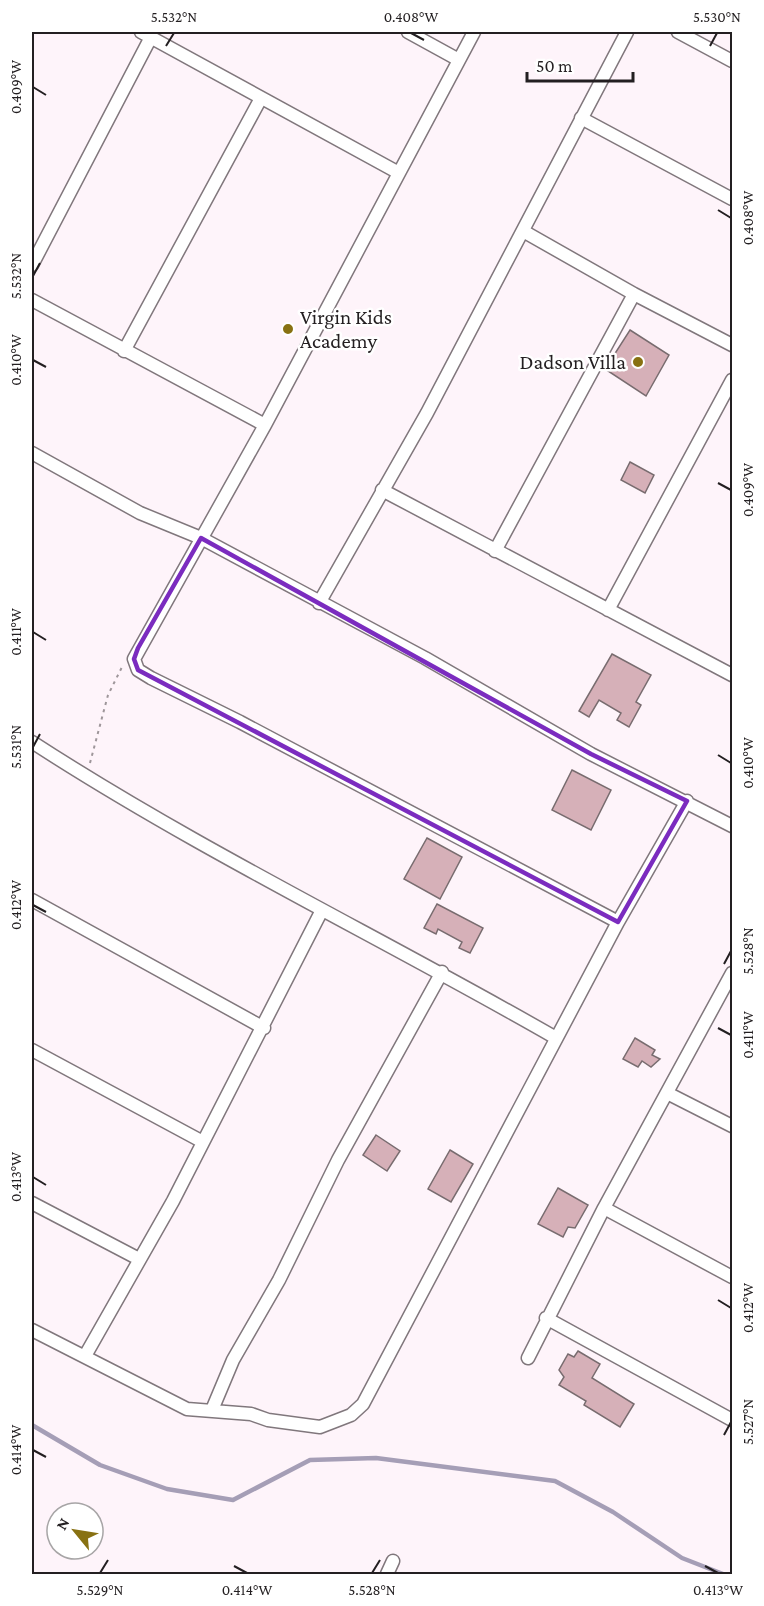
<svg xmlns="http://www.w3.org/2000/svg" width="764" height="1606" font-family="'Crimson Pro',serif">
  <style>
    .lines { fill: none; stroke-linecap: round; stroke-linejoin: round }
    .stream { stroke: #a59eb6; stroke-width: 4.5 }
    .building { fill: #d6b0b8; stroke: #786c6f; stroke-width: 1.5 }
    .street-casing { stroke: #80777c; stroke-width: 15 }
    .path { stroke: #9e969a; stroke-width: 2; stroke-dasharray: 3 4.5; stroke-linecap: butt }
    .street { stroke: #fff; stroke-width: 12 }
    .marked { fill: none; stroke: #7b2cbf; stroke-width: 4.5; stroke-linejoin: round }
    .ticks { fill: none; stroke: #231f21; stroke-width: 2 }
    .poi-dot { fill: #887112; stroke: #fff; stroke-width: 2 }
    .labels { text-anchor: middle; stroke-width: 5; stroke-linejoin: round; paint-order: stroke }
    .poi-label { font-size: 21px; fill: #231f21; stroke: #fff; text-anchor: start }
    .neatline { fill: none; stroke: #231f21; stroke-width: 2 }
    .ticks-label { font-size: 15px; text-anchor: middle; fill: #231f21 }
  </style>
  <rect width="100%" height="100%" fill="#fef4fa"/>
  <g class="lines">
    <path class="stream" d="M 32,1425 L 100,1465 L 167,1489 L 233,1500 L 310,1460 L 376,1458 L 555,1481 L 613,1512 L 682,1558 L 723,1574"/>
  </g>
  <path class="building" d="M 630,330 L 669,355 L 646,396 L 605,369 Z
    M 630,462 L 654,475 L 645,493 L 621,480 Z
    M 612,654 L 651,675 L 636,702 L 641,705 L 629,727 L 617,720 L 621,713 L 599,700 L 589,717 L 579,711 Z
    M 572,770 L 611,790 L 591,830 L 552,810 Z
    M 427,838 L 462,857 L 440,899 L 404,879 Z
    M 437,904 L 483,928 L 470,953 L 459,948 L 462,942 L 438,929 L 436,934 L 424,928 Z
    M 635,1038 L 655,1050 L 652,1055 L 660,1059 L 651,1067 L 642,1061 L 638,1067 L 623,1059 Z
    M 376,1135 L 400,1151 L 387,1171 L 363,1155 Z
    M 450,1150 L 473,1164 L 451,1202 L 428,1189 Z
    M 558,1188 L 588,1205 L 575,1228 L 568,1227 L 563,1237 L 538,1224 Z
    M 578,1351 L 600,1364 L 592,1378 L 634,1404 L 620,1427 L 584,1405 L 586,1401 L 559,1385 L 564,1377 L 559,1370 L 568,1354 L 574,1357 Z"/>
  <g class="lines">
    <g class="street-casing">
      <path id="street" d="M 141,32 L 399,173
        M 408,32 L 459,60
        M 474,32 L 265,425 L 134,659 L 138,670 L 151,678 L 240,722 L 618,922
        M 678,32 L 732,61
        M 581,118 L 732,199
        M 523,231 L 634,294 L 732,345
        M 32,265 L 151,37
        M 32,300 L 265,425
        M 124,351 L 261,98
        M 32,453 L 140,513 L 201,538 L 425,658 L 591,754 L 732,826
        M 382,490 L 732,675
        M 495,551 L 634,294
        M 319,603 L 427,413 L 627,32
        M 608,610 L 732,380
        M 32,742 C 200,851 382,938 556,1038
        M 32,900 L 264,1028
        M 32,1050 L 203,1142
        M 669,1094 L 732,1126
        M 32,1203 L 139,1259
        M 604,1208 L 732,1277
        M 546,1318 L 732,1420
        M 32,1330 L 187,1409 L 251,1414 L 268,1420 L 320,1427 L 351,1415 L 363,1404 L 618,922 L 687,801
        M 85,1356 L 173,1201 L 322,910
        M 528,1358 L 604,1208 L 732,973
        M 212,1410 L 233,1360 L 279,1280 L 338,1160 L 442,972
        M 387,1574 L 393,1561"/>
    </g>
    <path class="path" d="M 90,763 L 108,695 L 122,667"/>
    <use href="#street" class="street"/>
  </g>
  <path class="marked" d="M 201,538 L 591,754 L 687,801 L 618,922 L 138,670 L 134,659 L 138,648 Z"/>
  <path class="ticks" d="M 411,33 L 424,40M 166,46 L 174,33M 710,46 L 717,33M 33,87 L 46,95M 718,210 L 731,218M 33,276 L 40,263M 33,360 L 46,367M 718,483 L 731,490M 33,632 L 46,640M 33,747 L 40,734M 718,755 L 731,763M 33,905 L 46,912M 724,964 L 731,951M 718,1028 L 731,1035M 33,1177 L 46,1185M 718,1300 L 731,1308M 724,1435 L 731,1422M 33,1450 L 46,1457M 234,1566 L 247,1573M 705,1566 L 718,1573M 100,1573 L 108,1560M 372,1573 L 380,1560"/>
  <g class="poi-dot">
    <circle cx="288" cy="329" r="6"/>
    <circle cx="638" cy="362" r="6"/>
  </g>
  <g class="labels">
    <g class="poi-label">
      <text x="300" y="324">Virgin Kids<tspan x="300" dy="24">Academy</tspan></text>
      <text x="626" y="369" text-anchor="end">Dadson Villa</text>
    </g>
  </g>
  <rect width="764" height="1606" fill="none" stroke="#ffffff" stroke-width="66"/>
  <g transform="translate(75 1531) rotate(300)"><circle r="28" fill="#ffffff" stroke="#a7a5a6" stroke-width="1.5"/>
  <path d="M0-4.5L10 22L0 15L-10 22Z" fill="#887112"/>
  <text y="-9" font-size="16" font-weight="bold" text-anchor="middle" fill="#231f21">N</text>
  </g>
  <path d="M527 72v9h106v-9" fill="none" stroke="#231f21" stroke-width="3"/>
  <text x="536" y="72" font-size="18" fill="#231f21" stroke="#ffffff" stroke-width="4.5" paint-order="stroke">50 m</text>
  <rect x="33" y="33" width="698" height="1540" class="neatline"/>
  <g class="ticks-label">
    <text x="174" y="22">5.532°N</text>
    <text x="411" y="22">0.408°W</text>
    <text x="717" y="22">5.530°N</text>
    <text transform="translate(16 87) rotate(-90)" y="5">0.409°W</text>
    <text transform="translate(748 218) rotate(-90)" y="5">0.408°W</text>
    <text transform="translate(16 276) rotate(-90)" y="5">5.532°N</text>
    <text transform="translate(16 360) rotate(-90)" y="5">0.410°W</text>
    <text transform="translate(748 490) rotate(-90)" y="5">0.409°W</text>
    <text transform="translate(16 632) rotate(-90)" y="5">0.411°W</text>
    <text transform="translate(16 747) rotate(-90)" y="5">5.531°N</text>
    <text transform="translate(748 763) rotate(-90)" y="5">0.410°W</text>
    <text transform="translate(16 905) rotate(-90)" y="5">0.412°W</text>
    <text transform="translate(748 951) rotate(-90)" y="5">5.528°N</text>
    <text transform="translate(748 1035) rotate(-90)" y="5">0.411°W</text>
    <text transform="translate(16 1177) rotate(-90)" y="5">0.413°W</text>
    <text transform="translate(748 1308) rotate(-90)" y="5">0.412°W</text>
    <text transform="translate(748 1422) rotate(-90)" y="5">5.527°N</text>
    <text transform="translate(16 1450) rotate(-90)" y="5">0.414°W</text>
    <text x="100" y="1595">5.529°N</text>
    <text x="247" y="1595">0.414°W</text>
    <text x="372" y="1595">5.528°N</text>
    <text x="718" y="1595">0.413°W</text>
  </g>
</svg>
